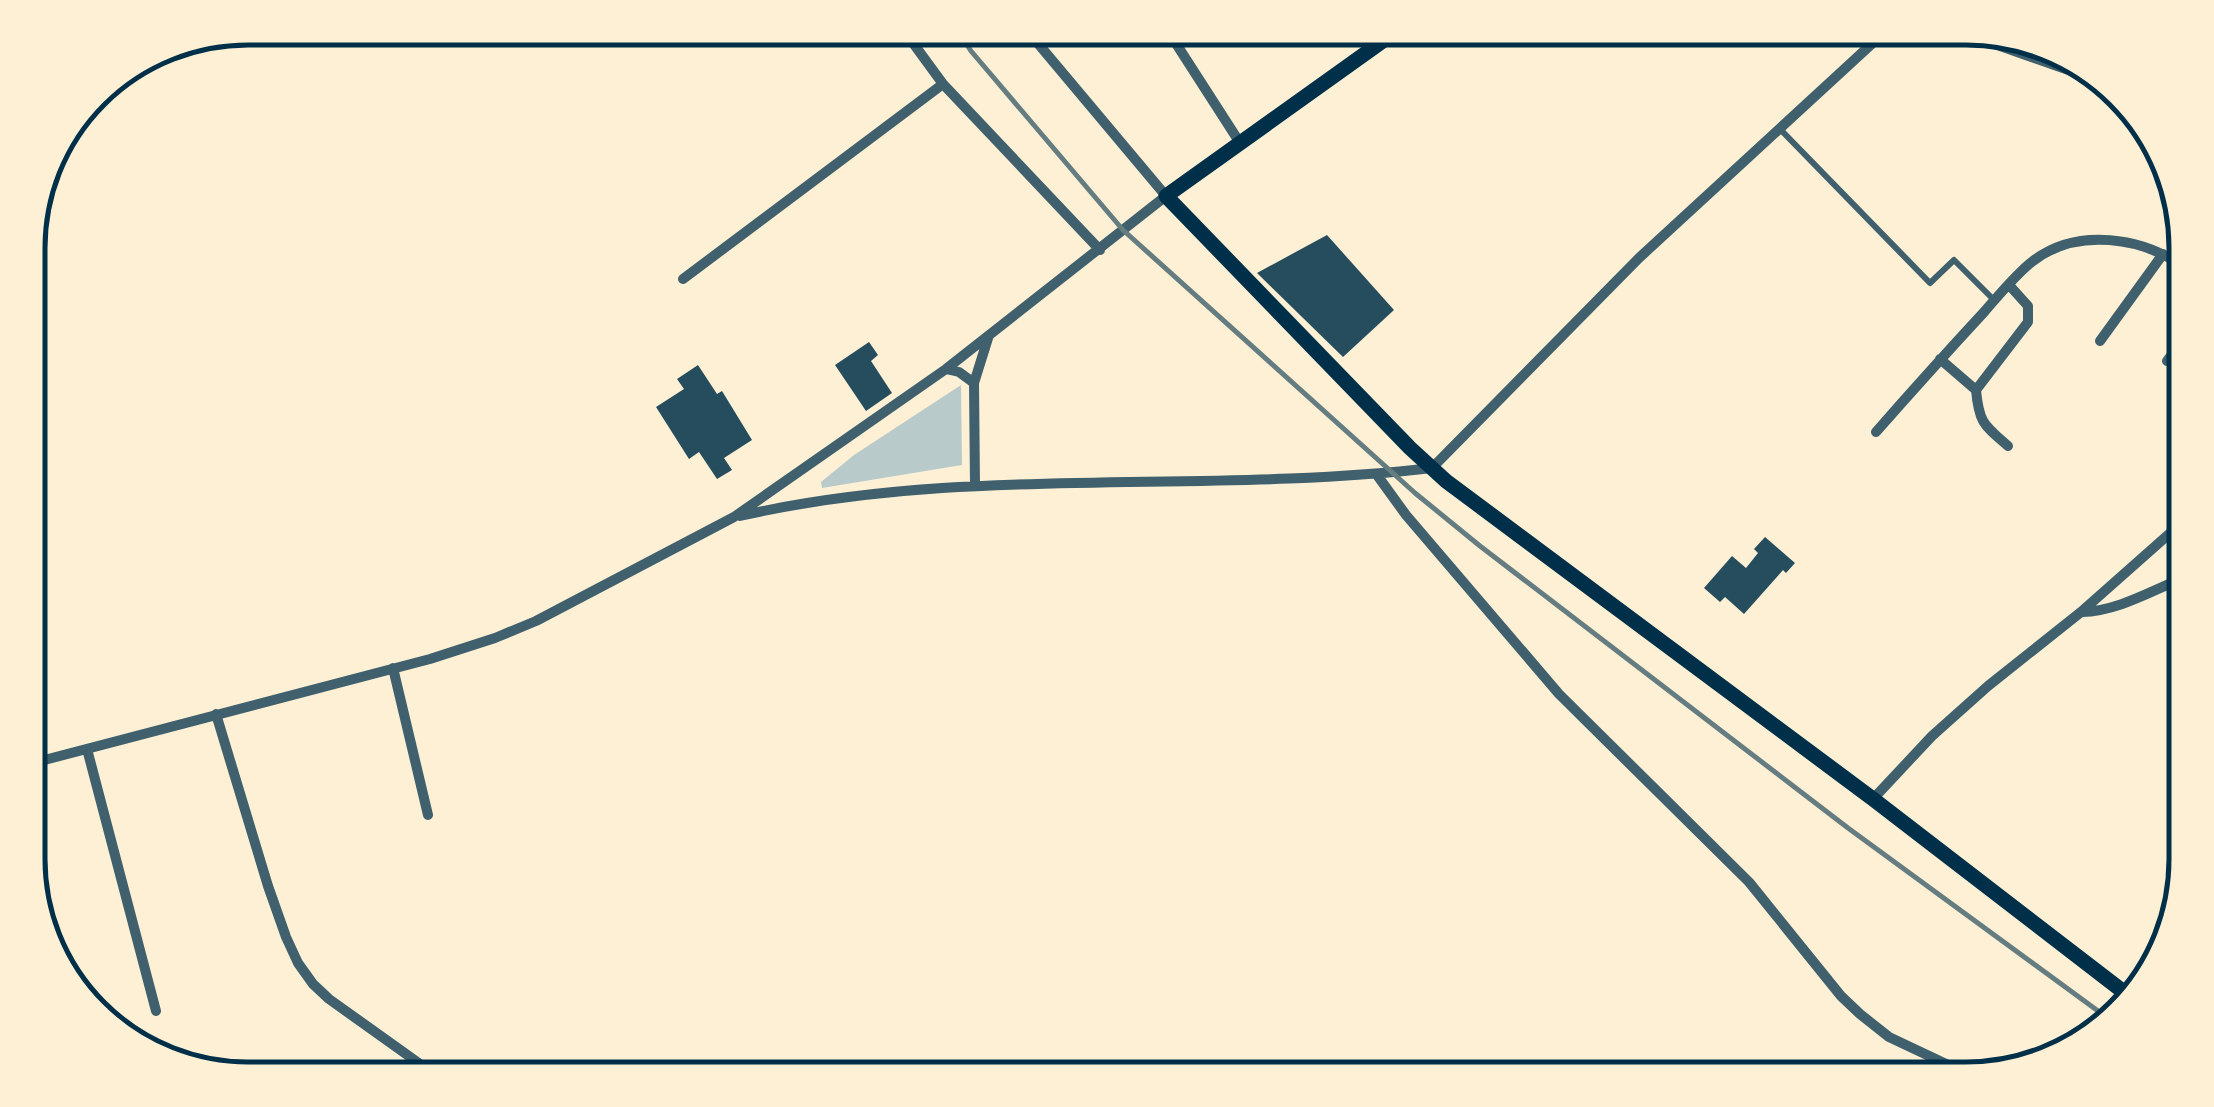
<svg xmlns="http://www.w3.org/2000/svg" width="2214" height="1107" font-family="'Golos Text',sans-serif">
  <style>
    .green { fill: #b9caca }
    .building { fill: #264d5e }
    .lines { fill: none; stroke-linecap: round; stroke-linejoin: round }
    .service { stroke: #3f606c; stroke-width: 6 }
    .minor { stroke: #3f606c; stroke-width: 10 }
    .secondary { stroke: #003049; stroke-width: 15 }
    .rail { stroke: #657d81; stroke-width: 5 }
    .rim { fill: none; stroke: #003049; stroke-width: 5 }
  </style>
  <rect width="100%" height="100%" fill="#fdf0d5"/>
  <path class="green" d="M 961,385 L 962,465 L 822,488 L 821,482 L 854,455 Z"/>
  <path class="building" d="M 1327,235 L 1394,310 L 1343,357 L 1257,273 Z
    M 869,342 L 878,355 L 871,361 L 892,393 L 866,411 L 835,365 Z
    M 698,365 L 717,394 L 722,391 L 752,440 L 724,458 L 732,470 L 717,479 L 699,452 L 689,459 L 656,407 L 684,389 L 677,379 Z
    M 1765,537 L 1795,563 L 1786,573 L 1783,570 L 1744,614 L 1725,597 L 1720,602 L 1704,588 L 1732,556 L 1746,568 L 1758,553 L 1754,549 Z"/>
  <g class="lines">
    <path class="service" d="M 1780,129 L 1930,283 L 1954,260 L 1994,300"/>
    <path class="minor" d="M 902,28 L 943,84 L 1100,250
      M 1166,28 L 1240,143
      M 1949,28 L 2100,81
      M 683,279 L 943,84
      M 2100,341 L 2163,254
      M 1940,359 L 1976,390 C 1979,423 1984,425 2008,446
      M 2167,361 L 2185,337
      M 946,369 L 959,372 L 974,383
      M 1976,390 L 2028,322 L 2028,306 L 2010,286
      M 1876,432 C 1912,391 1948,351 1985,311 C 1998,296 2018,272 2033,261 C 2077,227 2143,237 2185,268
      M 1377,475 L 1406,515 L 1559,694 L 1749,882 L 1841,996 L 1860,1014 L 1889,1037 L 1978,1079
      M 975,486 L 974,383 L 989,335
      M 740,516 C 967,464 1202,495 1432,468 L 1639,258 L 1889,28
      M 2082,612 C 2119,611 2152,590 2186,577
      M 393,668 L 428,815
      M 216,714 L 268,886 L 286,937 L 298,963 L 313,984 L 329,999 L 441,1079
      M 87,749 L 156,1011
      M 29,764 L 430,659 L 495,638 L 536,621 L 734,517 L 946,369 L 1166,196 L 1025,28
      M 1873,799 L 1932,736 L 1988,686 L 2081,612 L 2186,519"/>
    <path class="secondary" d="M 1401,28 L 1166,196 L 1410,448 L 1446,481 L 1873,799 L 2129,996"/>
    <path class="rail" d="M 956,28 L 971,51 L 1123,230 L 1415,493 L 1480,546 L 1848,828 L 2109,1019"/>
  </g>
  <path d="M0 0H2214V1107H0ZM248 45H1966A203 203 0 0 1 2169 248V859A203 203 0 0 1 1966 1062H248A203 203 0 0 1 45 859V248A203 203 0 0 1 248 45Z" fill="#fdf0d5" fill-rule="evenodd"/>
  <path class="rim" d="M248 45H1966A203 203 0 0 1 2169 248V859A203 203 0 0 1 1966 1062H248A203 203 0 0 1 45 859V248A203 203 0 0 1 248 45Z"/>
</svg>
